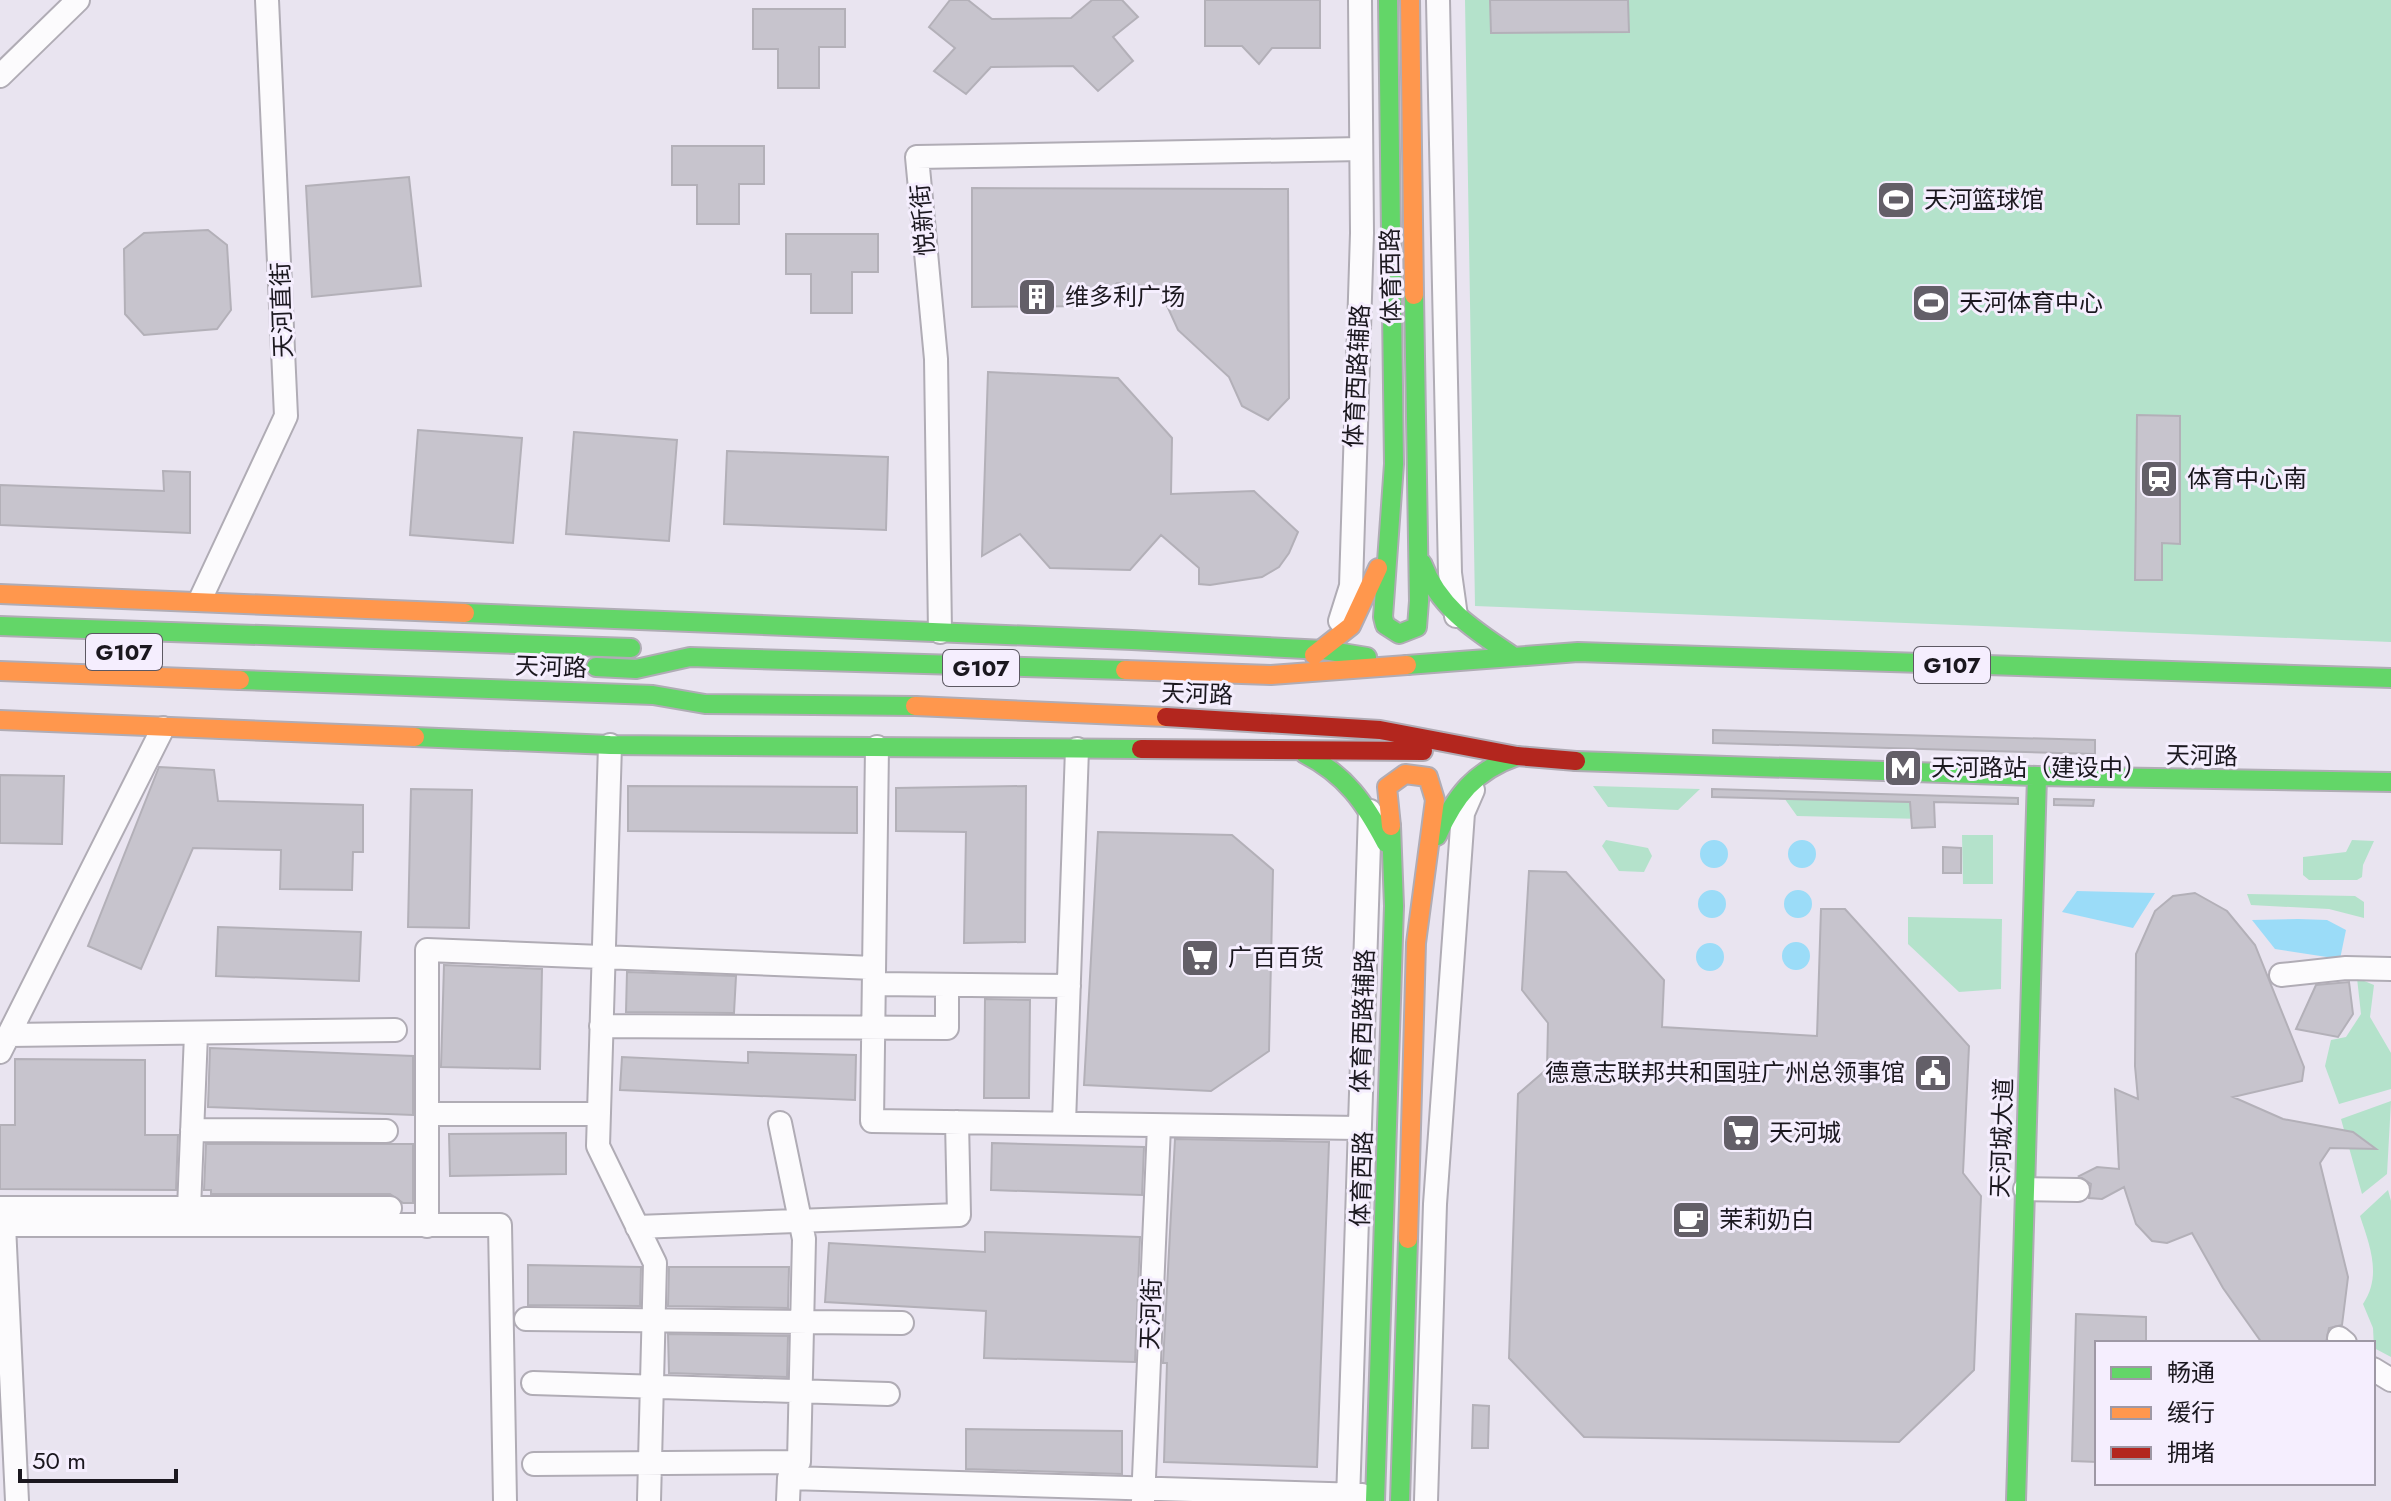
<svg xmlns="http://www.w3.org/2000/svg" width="2391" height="1501" font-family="Jost,'Noto Sans SC',sans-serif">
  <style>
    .green { fill: #b4e2cb }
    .water { fill: #9bdcf8 }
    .building { fill: #c7c4cd; stroke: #b3b0b8; stroke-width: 2 }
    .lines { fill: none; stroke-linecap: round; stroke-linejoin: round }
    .street-casing { stroke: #b0acb5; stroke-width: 26 }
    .fast-casing { stroke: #b0acb5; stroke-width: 22 }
    .slow-casing { stroke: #b0acb5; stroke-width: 22 }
    .jam-casing { stroke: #b0acb5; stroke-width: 22 }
    .street { stroke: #fcfbfd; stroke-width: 22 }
    .fast { stroke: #63d668; stroke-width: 18 }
    .slow { stroke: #ff974d; stroke-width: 18 }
    .jam { stroke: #b3261e; stroke-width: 18 }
    .labels { text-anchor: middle; stroke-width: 6; stroke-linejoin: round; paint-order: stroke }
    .shield { fill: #f5eefe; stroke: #5c5862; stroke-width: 2 }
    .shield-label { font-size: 22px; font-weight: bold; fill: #1b181f }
    .poi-label { font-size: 24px; fill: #1b181f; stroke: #f5eefe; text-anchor: start }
    .street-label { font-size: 24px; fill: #1b181f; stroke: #f5eefe }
  </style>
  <rect width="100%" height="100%" fill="#e9e4f0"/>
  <path class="green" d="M 1465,0 L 2391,0 L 2391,642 L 1475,606 Z
    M 1593,786 L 1700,789 L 1678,810 L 1608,807 Z
    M 1782,795 L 1938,799 L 1923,819 L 1797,816 Z
    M 1962,835 L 1993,835 L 1993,884 L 1963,884 Z
    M 1606,840 L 1648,848 L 1652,856 L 1644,872 L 1619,871 L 1602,846 Z
    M 2352,840 L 2374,841 L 2363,865 L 2362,877 L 2357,880 L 2309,880 L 2303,875 L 2303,857 L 2346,852 Z
    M 2247,894 L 2355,896 L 2364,902 L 2364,918 L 2329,909 L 2251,905 Z
    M 1908,917 L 2002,919 L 2001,989 L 1959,992 L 1908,944 Z
    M 2357,978 L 2374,985 L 2370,1017 L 2391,1053 L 2391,1089 L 2339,1104 L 2325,1066 L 2331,1040 L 2346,1037 L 2361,1014 Z
    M 2391,1101 L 2387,1174 L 2362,1194 L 2341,1119 Z
    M 2388,1190 L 2391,1201 L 2391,1357 L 2374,1348 L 2373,1328 L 2363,1304 C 2382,1276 2370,1246 2360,1216 Z"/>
  <path class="water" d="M1700 854a14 14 0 1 1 28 0a14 14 0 1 1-28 0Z
    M1788 854a14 14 0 1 1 28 0a14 14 0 1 1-28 0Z
    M1784 904a14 14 0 1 1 28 0a14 14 0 1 1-28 0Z
    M1698 904a14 14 0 1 1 28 0a14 14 0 1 1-28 0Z
    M 2077,891 L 2155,893 L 2133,928 L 2062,912 Z
    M 2298,919 L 2327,920 L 2346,930 L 2340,959 L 2275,949 L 2252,920 Z
    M1782 956a14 14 0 1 1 28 0a14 14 0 1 1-28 0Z
    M1696 957a14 14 0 1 1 28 0a14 14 0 1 1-28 0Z"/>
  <path class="building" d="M 950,0 L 968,0 L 992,19 L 1071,18 L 1092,0 L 1122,0 L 1138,17 L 1113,37 L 1133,61 L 1098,91 L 1073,66 L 991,67 L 966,94 L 934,71 L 955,48 L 929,27 Z
    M 1205,0 L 1320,0 L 1320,48 L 1272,48 L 1259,64 L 1242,46 L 1205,46 Z
    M 1490,0 L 1628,0 L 1629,32 L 1491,33 Z
    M 753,9 L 845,9 L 845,47 L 819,47 L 819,88 L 778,88 L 778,49 L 753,49 Z
    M 672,146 L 764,146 L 764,184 L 739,184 L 739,224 L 697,224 L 697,185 L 672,185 Z
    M 409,177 L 421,286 L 312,297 L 306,186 Z
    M 972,188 L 1288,189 L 1289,398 L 1268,420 L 1242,406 L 1229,377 L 1178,330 L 1159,288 L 1117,283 L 1091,306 L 972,307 Z
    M 208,230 L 227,245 L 231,310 L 217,329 L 144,335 L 125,314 L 124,249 L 144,233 Z
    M 786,234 L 878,234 L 878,272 L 852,272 L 852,313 L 811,313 L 811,274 L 786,274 Z
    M 988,372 L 1118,378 L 1172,438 L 1171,494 L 1254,491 L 1298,532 L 1289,553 L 1279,567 L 1262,577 L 1210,585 L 1199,584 L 1199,568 L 1161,535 L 1130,570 L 1050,568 L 1020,534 L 982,556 Z
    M 2137,415 L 2180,416 L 2180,544 L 2162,543 L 2162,580 L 2135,580 Z
    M 418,430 L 522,438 L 513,543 L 410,535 Z
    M 574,432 L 677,440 L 669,541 L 566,534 Z
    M 727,451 L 888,457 L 886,530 L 724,524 Z
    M 163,471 L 190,472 L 190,533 L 0,525 L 0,485 L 164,491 Z
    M 1713,730 L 2095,740 L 2095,754 L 1713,743 Z
    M 159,767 L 214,770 L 218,801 L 363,805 L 363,852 L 353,852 L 352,890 L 280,889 L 281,850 L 193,848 L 141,969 L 88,946 Z
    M 0,775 L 64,776 L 62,844 L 0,843 Z
    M 628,786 L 857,787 L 857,833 L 628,831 Z
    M 1026,786 L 1025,942 L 964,943 L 966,832 L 896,831 L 896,788 Z
    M 411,789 L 472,790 L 469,928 L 408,927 Z
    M 1712,789 L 2018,798 L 2018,804 L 1934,802 L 1935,827 L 1912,828 L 1910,802 L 1712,797 Z
    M 2054,799 L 2094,800 L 2093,806 L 2054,805 Z
    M 1098,832 L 1232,835 L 1273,870 L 1269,1051 L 1211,1091 L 1084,1085 Z
    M 1943,847 L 1961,848 L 1961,873 L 1943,873 Z
    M 1529,871 L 1566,872 L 1664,980 L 1662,1027 L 1817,1036 L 1821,909 L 1845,909 L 1969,1046 L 1963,1173 L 1981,1196 L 1974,1370 L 1899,1442 L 1584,1437 L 1509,1358 L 1518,1094 L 1547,1069 L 1548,1023 L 1522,990 Z
    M 2195,893 L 2227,911 L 2255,945 L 2304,1067 L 2302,1081 L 2233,1097 L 2283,1119 L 2353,1132 L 2376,1149 L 2330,1148 L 2320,1163 L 2348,1277 L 2342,1325 L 2329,1328 L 2326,1343 L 2262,1343 L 2223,1288 L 2192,1233 L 2167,1243 L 2152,1241 L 2136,1224 L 2124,1187 L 2102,1199 L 2089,1198 L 2091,1184 L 2079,1176 L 2097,1167 L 2119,1169 L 2115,1089 L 2138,1099 L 2135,1066 L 2136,954 L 2155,911 L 2173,896 Z
    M 218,927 L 361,932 L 359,981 L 216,976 Z
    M 444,965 L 542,969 L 540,1069 L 441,1067 Z
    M 627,972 L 736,976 L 734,1013 L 626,1012 Z
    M 2349,982 L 2353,1014 L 2338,1037 L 2296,1029 L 2316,985 Z
    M 985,999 L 1030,1000 L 1029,1098 L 984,1098 Z
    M 210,1048 L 413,1056 L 413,1115 L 208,1107 Z
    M 748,1052 L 856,1055 L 855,1100 L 620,1090 L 622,1057 L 748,1063 Z
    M 15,1059 L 145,1060 L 145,1135 L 178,1135 L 176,1190 L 0,1189 L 0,1125 L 15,1125 Z
    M 566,1133 L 566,1174 L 450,1176 L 449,1134 Z
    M 1175,1139 L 1329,1142 L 1317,1467 L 1164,1462 L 1167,1363 L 1163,1363 Z
    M 992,1143 L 1144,1147 L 1142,1195 L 991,1190 Z
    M 206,1144 L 413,1144 L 413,1203 L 403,1203 L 390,1194 L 211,1194 L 211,1190 L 204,1190 Z
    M 985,1232 L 1140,1237 L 1135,1362 L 984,1358 L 986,1311 L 825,1302 L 829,1243 L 985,1252 Z
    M 528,1265 L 641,1267 L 640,1306 L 528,1305 Z
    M 669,1267 L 789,1267 L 788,1308 L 668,1306 Z
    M 2076,1314 L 2146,1317 L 2146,1343 L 2097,1343 L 2097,1462 L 2072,1461 Z
    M 668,1334 L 788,1336 L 787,1377 L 669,1373 Z
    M 1473,1405 L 1489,1406 L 1488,1448 L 1472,1448 Z
    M 966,1429 L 1122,1431 L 1122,1474 L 966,1469 Z"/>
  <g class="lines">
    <g class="street-casing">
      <path id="street" d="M 1438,0 L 1450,573 L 1456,616
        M 0,76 L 78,0
        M 200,600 L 286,416 L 267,0
        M 1340,621 L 1351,586 L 1362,233 L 1360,0
        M 940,632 L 936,359 L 917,157 L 1361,149
        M 610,745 L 598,1146 L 655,1263 L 649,1501
        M 877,747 L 872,1121 L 1359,1128
        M 2281,975 L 2346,968 L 2391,969
        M 874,984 L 1069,986
        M 601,1026 L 947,1028 L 947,985
        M 9,1035 L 395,1030
        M 0,1052 L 163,728
        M 427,1114 L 599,1114
        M 1064,1123 L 1077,749
        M 192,1130 L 386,1131
        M 2025,1189 L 2078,1190
        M 0,1208 L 390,1208
        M 189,1209 L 196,1034
        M 427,1226 L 427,950 L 874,968
        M 637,1227 L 959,1215 L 957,1122
        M 526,1319 L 902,1323
        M 2339,1338 L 2345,1343
        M 2373,1369 L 2391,1380
        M 533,1383 L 888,1394
        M 534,1464 L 799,1462 L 804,1239 L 780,1123
        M 17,1501 L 4,1225 L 500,1225 L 505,1501
        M 788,1501 L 789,1478 L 1362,1495
        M 1143,1501 L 1159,1126
        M 1348,1501 L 1370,811
        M 1426,1501 L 1435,1204 L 1463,813 L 1473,790"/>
    </g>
    <g class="fast-casing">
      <path id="fast" d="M 1388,0 L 1394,464 L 1383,617 L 1385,625 L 1399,634 L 1417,627 L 1419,601 L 1414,295
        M 1422,563 C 1439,608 1474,630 1513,656
        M 465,613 L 1132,640 L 1324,650 L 1367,657
        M 0,626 L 631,648
        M 1407,665 L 1578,652 L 2391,678
        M 596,667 L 636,669 L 690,657 L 1125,670
        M 240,680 L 653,695 L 705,704 L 915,706
        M 415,737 L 610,745 L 1141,749
        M 1305,754 C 1346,775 1365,803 1386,843
        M 1576,761 L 2037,776 L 2391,782
        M 1437,836 C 1455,796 1474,771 1517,756
        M 1375,1501 L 1394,906 L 1391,826
        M 1400,1501 L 1408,1239
        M 2016,1501 L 2037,776"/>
    </g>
    <g class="slow-casing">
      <path id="slow" d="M 1410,0 L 1414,295
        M 0,594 L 465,613
        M 1314,655 L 1351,626 L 1378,568
        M 1125,670 L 1271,675 L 1407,665
        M 0,671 L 240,680
        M 915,706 L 1166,717
        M 0,720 L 415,737
        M 1391,826 L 1387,787 L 1405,774 L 1428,777 L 1435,800 L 1416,943 L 1408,1239"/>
    </g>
    <g class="jam-casing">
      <path id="jam" d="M 1166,717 L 1380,730 L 1517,756 L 1576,761
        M 1141,749 L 1423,751"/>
    </g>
    <use href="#street" class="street"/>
    <use href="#fast" class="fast"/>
    <use href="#slow" class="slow"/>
    <use href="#jam" class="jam"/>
  </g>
  <defs>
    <g id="stadium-square" transform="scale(2)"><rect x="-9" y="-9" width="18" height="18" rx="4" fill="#635f68" stroke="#f5eefe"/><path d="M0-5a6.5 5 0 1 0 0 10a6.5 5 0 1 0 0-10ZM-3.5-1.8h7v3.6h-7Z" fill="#fff"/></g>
    <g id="building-square" transform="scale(2)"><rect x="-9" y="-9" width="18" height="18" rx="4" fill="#635f68" stroke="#f5eefe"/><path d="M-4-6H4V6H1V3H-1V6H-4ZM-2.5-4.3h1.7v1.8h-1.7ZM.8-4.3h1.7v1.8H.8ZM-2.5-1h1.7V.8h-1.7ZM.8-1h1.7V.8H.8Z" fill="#fff"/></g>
    <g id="station-square" transform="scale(2)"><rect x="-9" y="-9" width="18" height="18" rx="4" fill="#635f68" stroke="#f5eefe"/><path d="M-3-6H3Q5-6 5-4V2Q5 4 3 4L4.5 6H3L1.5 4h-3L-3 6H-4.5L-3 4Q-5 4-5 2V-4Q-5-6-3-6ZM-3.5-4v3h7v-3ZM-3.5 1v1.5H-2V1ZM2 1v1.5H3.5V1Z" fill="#fff"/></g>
    <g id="metro-square" transform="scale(2)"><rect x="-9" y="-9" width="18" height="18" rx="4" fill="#635f68" stroke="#f5eefe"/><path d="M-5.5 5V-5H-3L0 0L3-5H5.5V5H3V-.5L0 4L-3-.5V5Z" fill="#fff"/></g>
    <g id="supermarket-square" transform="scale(2)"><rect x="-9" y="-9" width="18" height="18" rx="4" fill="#635f68" stroke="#f5eefe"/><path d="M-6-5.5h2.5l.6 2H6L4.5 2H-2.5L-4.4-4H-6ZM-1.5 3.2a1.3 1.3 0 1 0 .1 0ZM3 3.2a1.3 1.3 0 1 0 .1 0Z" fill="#fff"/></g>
    <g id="civic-square" transform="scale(2)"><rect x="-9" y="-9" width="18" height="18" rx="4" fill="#635f68" stroke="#f5eefe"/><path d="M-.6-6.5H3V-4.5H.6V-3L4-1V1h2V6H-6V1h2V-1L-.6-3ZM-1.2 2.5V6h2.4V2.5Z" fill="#fff"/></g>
    <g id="cafe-square" transform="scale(2)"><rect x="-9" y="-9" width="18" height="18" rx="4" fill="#635f68" stroke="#f5eefe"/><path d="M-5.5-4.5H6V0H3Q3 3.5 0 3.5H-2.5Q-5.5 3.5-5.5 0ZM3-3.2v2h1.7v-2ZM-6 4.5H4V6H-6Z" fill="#fff"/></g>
  </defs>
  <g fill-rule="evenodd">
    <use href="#stadium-square" x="1896" y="200"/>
    <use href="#building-square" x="1037" y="297"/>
    <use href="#stadium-square" x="1931" y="303"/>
    <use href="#station-square" x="2159" y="479"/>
    <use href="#metro-square" x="1903" y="768"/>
    <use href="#supermarket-square" x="1200" y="958"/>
    <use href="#civic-square" x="1933" y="1073"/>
    <use href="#supermarket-square" x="1741" y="1133"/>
    <use href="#cafe-square" x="1691" y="1220"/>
  </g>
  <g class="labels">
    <g class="shield">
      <rect x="86" y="634" width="76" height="36" rx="6"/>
      <rect x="1914" y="647" width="76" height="36" rx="6"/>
      <rect x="943" y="650" width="76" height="36" rx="6"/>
    </g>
    <g class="shield-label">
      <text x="124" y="660">G107</text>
      <text x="1952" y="673">G107</text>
      <text x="981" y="676">G107</text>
    </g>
    <g class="poi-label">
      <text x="1924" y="208">天河篮球馆</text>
      <text x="1065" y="305">维多利广场</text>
      <text x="1959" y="311">天河体育中心</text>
      <text x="2187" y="487">体育中心南</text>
      <text x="1931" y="776">天河路站（建设中）</text>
      <text x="1228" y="966">广百百货</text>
      <text x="1905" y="1081" text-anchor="end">德意志联邦共和国驻广州总领事馆</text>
      <text x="1769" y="1141">天河城</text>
      <text x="1719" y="1228">茉莉奶白</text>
    </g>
    <g class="street-label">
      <text transform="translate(923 220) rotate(-95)" y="8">悦新街</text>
      <text transform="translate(1391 276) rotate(-91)" y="8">体育西路</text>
      <text transform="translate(282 310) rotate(-92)" y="8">天河直街</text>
      <text transform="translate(1357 376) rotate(-87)" y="8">体育西路辅路</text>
      <text transform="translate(551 667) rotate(2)" y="8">天河路</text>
      <text transform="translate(1197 694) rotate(2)" y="8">天河路</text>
      <text transform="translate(2202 756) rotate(1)" y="8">天河路</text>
      <text transform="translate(1363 1021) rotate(-88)" y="8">体育西路辅路</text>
      <text transform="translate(2002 1138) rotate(-88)" y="8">天河城大道</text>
      <text transform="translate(1362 1179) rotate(-88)" y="8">体育西路</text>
      <text transform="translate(1151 1314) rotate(-88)" y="8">天河街</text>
    </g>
  </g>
  <rect x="2095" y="1341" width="280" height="144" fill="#f5eefe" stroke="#9e98a5" stroke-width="2"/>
  <rect x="2111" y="1367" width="40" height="12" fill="#63d668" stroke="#9e98a5" stroke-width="2"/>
  <text x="2167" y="1381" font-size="24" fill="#1b181f">畅通</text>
  <rect x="2111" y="1407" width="40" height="12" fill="#ff974d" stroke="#9e98a5" stroke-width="2"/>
  <text x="2167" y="1421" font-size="24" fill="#1b181f">缓行</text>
  <rect x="2111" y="1447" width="40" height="12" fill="#b3261e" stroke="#9e98a5" stroke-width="2"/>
  <text x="2167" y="1461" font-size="24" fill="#1b181f">拥堵</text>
  <path d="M20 1469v12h156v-12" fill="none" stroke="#1b181f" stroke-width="4"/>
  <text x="32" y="1469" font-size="24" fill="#1b181f" stroke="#f5eefe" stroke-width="6" paint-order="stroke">50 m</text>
</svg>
